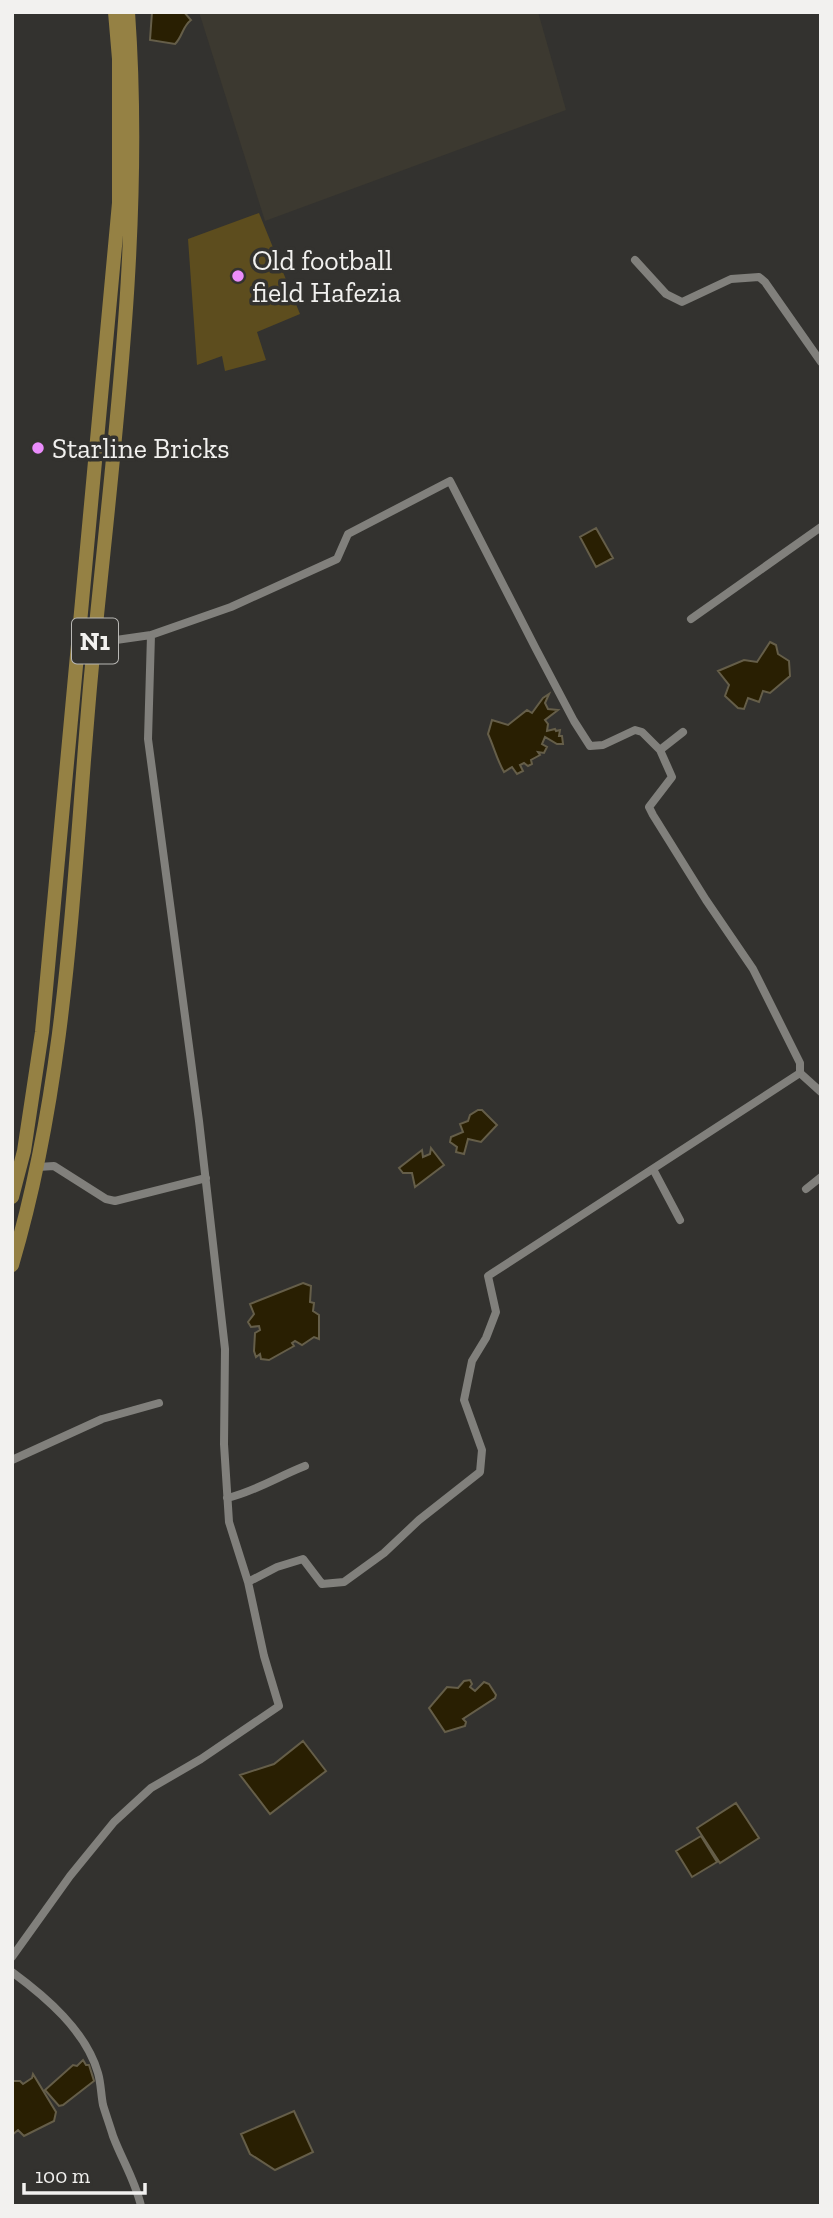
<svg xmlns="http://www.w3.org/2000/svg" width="833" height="2218" font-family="'Zilla Slab',serif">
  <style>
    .built { fill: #3c3930 }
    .green { fill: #5d4d1e }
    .water { fill: #291f02; stroke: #655e49; stroke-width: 2 }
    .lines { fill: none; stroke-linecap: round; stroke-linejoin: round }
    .minor { stroke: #81807c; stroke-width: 8 }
    .trunk { stroke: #958144; stroke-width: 14 }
    .poi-dot { fill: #eb8dfc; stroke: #33322f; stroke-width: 2.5 }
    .labels { text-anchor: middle; stroke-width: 7; stroke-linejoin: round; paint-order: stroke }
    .shield { fill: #33322f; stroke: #b9b8b5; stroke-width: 2 }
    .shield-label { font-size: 26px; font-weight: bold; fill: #f2f1ef }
    .poi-label { font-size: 28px; fill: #f2f1ef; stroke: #33322f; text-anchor: start }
  </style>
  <rect width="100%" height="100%" fill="#33322f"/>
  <path class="built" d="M 199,12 L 538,12 L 566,110 L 265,221 Z"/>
  <path class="green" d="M 259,213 L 300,314 L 257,332 L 266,360 L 225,371 L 222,356 L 197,365 L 188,239 Z"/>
  <path class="water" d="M 152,12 L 184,12 L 191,20 C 182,27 183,36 175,44 L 150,40 Z
    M 596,528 L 613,558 L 596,567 L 580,537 Z
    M 770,642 L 776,645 L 778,654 L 789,661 L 790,676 L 770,693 L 763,691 L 759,702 L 748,698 L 744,709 L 738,708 L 725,696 L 729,685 L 718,671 L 744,660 L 757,662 Z
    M 549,694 L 545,703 L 548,709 L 558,710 L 545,720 L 548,724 L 547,731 L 555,729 L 556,731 L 560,730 L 559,736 L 562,736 L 563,744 L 557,744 L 545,737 L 542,744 L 547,747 L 544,753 L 538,752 L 540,755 L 531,760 L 532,764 L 528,766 L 524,763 L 520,765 L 523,771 L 517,774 L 512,767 L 504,772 C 497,760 494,747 488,734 L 492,720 L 508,725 L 527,710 L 532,713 L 543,698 Z
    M 478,1110 L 482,1110 L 497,1125 L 481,1142 L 468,1139 L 464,1154 L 456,1152 L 457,1147 L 450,1142 L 451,1137 L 463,1132 L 460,1124 L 468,1121 L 470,1115 Z
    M 431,1148 L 444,1165 L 415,1187 L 412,1173 L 403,1173 L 399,1168 L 422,1150 L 423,1157 L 430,1154 Z
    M 303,1283 L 311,1286 L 310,1302 L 314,1303 L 313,1311 L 319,1315 L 319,1339 L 314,1337 L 302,1345 L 295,1341 L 292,1343 L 294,1346 L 269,1360 L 261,1359 L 260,1354 L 256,1357 L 254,1351 L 255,1333 L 260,1330 L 259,1326 L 251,1327 L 248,1322 L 254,1314 L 250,1304 Z
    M 470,1680 L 472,1684 L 470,1687 L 475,1691 L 484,1682 L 489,1684 L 496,1695 L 495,1698 L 463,1719 L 466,1722 L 465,1726 L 445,1732 L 429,1708 L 447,1687 L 458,1688 L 464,1681 Z
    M 303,1741 L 326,1771 L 270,1814 L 240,1775 L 274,1764 Z
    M 736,1803 L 759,1838 L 720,1863 L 697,1828 Z
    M 701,1836 L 717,1862 L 692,1877 L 676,1851 Z
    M 83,2060 L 86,2065 L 89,2065 L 94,2081 L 63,2105 L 59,2106 L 45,2090 L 73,2065 L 77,2066 Z
    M 33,2074 L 56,2112 L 54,2121 L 24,2136 L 18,2130 L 12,2135 L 12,2081 L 20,2081 L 23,2084 L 32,2078 Z
    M 294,2111 L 313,2152 L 275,2170 L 250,2154 L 241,2134 Z"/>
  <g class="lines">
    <path class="minor" d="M 635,260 L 666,294 L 682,302 L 731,279 L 759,277 L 765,282 L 821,362
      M 691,619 L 821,527
      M 95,643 L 151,635 L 231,607 L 337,559 L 348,534 L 450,481 L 536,649 L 574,721 L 590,746 L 603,745 L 635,730 L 642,732 L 660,750 L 672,777 L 649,807 L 653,815 L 706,900 L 753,969 L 800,1063 L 800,1073
      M 660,750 L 683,732
      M 38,1167 L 54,1166 L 106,1199 L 115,1201 L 206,1178
      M 653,1169 L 680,1220
      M 806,1189 L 821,1177
      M 12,1460 L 102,1419 L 159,1403
      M 227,1498 C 254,1492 279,1476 305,1466
      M 248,1582 L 277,1567 L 303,1559 L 322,1584 L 344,1582 L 384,1553 L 419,1520 L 480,1472 L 482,1450 L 464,1400 L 472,1361 L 486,1338 L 496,1312 L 488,1276 L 800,1073 L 821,1092
      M 12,1957 L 70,1876 L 114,1822 L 151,1788 L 201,1759 L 279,1706 L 264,1656 L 248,1582 L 229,1522 L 224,1444 L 225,1349 L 199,1121 L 148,739 L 151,635
      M 12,1972 C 46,1997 86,2031 98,2073 C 101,2083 101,2095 103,2105 C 106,2115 110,2126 113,2136 C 122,2160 135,2180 141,2206"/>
    <path class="trunk" d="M 12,1197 L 24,1151 L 42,1032 L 119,203 L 119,59 L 115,12
      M 12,1265 C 69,1073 73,873 91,676 C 112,455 144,234 128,12"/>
  </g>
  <g class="poi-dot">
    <circle cx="238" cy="276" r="7"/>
    <circle cx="38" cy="448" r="7"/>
  </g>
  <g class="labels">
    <rect class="shield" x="72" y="618.5" width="46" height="45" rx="5"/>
    <g class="shield-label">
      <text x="95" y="650">N1</text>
    </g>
    <g class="poi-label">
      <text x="252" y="270">Old football<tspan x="252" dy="32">field Hafezia</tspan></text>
      <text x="52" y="458">Starline Bricks</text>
    </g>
  </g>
  <rect width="833" height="2218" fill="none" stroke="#f2f1ef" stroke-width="28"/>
  <path d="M24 2183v10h121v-10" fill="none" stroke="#f2f1ef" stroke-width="3.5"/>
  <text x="35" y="2183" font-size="21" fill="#f2f1ef" stroke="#33322f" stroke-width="5" paint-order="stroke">100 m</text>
</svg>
